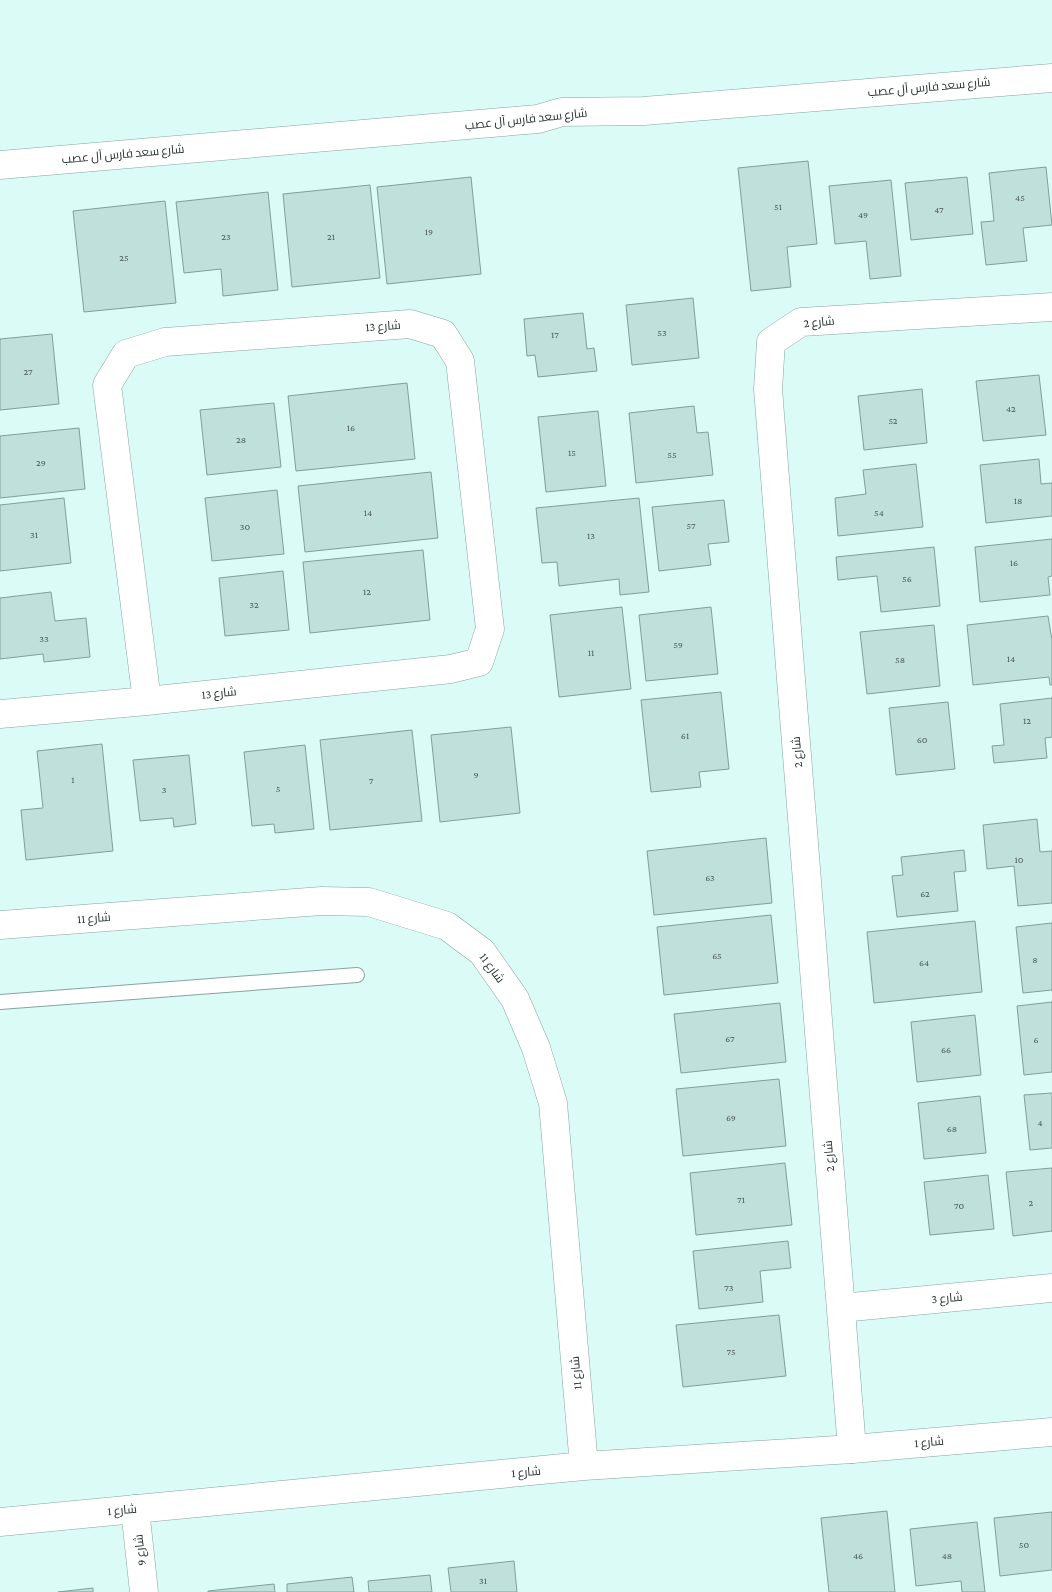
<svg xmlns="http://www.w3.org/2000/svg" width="1052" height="1592" font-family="'Crimson Pro',Cairo,serif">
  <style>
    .building { fill: #c0e0db; stroke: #819f9a }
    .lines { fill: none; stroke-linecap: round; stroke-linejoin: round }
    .service-casing { stroke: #86a4a0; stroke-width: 16 }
    .minor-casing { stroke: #86a4a0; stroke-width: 29 }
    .tertiary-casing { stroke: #86a4a0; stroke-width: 29 }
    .service { stroke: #fff; stroke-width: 14 }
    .minor { stroke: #fff; stroke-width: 28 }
    .tertiary { stroke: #fff; stroke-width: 28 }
    .labels { text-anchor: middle; stroke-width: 4; stroke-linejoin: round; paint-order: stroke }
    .number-label { font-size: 10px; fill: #4b5c59 }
    .street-label { font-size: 12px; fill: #24302e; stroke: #fff }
  </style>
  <rect width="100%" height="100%" fill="#dbfbf6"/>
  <path class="building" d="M 808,161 L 817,244 L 787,247 L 791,287 L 751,291 L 738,168 Z
    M 1046,167 L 1052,225 L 1023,228 L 1027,261 L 986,265 L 981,222 L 994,221 L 989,173 Z
    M 471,177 L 481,274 L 387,284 L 377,187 Z
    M 967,177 L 973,234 L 911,240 L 905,183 Z
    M 891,180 L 901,276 L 870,279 L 866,241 L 835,244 L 829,186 Z
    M 370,185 L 380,278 L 292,287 L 283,194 Z
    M 268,192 L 278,290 L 223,296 L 221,269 L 184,273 L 176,202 Z
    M 165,201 L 176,303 L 84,312 L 73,211 Z
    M 693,298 L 699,358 L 632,365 L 626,305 Z
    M 583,313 L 587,349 L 594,348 L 597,371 L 538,377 L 535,355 L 527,356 L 524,319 Z
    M 52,334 L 59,404 L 0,410 L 0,339 Z
    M 1039,375 L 1046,435 L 983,441 L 976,381 Z
    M 407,383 L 415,459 L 296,471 L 288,396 Z
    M 922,389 L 927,443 L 864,450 L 858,396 Z
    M 274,403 L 281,467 L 207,475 L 200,410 Z
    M 694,406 L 697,433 L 708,432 L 713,475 L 636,483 L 629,413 Z
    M 598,411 L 606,486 L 546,492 L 538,417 Z
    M 79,428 L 85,489 L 0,498 L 0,436 Z
    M 1039,459 L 1041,484 L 1052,483 L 1052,516 L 986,523 L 980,465 Z
    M 916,464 L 923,527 L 838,536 L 835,498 L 866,494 L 863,470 Z
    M 431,472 L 438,538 L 305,552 L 298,486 Z
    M 277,490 L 284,554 L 212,561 L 205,498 Z
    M 64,498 L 71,563 L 0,571 L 0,505 Z
    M 639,498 L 649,592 L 620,595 L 619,579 L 559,586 L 557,562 L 542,563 L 536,508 Z
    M 724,500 L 729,542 L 708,544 L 711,565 L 659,571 L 652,507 Z
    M 1052,539 L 1052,576 L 1048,577 L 1050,595 L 980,602 L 975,547 Z
    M 934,547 L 940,606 L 881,612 L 877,576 L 838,580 L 836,557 Z
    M 423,550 L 430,620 L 310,633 L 303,562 Z
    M 283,571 L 289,630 L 225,636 L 219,578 Z
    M 51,592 L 55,621 L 86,618 L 90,657 L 44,662 L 43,654 L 0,659 L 0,598 Z
    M 622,607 L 631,689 L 559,697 L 550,615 Z
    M 711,607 L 718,674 L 646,681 L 639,615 Z
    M 1048,616 L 1052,640 L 1052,685 L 1050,685 L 1049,677 L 973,685 L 967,625 Z
    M 934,625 L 940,686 L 867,694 L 860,632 Z
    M 721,692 L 729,769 L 699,772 L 701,787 L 651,792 L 641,700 Z
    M 1052,698 L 1052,737 L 1045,738 L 1047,758 L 994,763 L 992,746 L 1004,745 L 1000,704 Z
    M 948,702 L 955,769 L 896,775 L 889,708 Z
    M 511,727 L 520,813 L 440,822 L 431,735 Z
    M 412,730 L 422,821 L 330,830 L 320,740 Z
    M 102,744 L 113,851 L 26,860 L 21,810 L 43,808 L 37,751 Z
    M 305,745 L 314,829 L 275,833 L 274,824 L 252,826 L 244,752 Z
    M 189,755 L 196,824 L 174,827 L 173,818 L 140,821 L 133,760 Z
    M 1037,819 L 1040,852 L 1052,851 L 1052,903 L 1018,906 L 1014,866 L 987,869 L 983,825 Z
    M 766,838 L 772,903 L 654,915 L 647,851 Z
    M 964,850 L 966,871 L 954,872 L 958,911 L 897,917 L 892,876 L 903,875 L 901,857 Z
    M 771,915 L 778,983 L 664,995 L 657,927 Z
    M 975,921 L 982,992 L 874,1003 L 867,932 Z
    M 1052,923 L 1052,990 L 1023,993 L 1016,927 Z
    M 1052,1002 L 1052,1072 L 1024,1075 L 1017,1006 Z
    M 780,1003 L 786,1062 L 681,1073 L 674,1014 Z
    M 975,1015 L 981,1075 L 917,1082 L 911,1022 Z
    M 779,1079 L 786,1146 L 683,1156 L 676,1089 Z
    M 1052,1093 L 1052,1148 L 1030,1150 L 1024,1095 Z
    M 980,1096 L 986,1153 L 924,1159 L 918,1103 Z
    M 785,1163 L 792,1225 L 696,1235 L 690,1173 Z
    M 1052,1168 L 1052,1231 L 1013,1236 L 1006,1172 Z
    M 988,1175 L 994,1229 L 930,1235 L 924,1182 Z
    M 788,1241 L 791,1268 L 760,1271 L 763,1302 L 699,1309 L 693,1251 Z
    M 779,1315 L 786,1376 L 683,1387 L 676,1325 Z
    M 887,1511 L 895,1592 L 829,1592 L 821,1518 Z
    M 1052,1512 L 1052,1570 L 1000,1576 L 994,1518 Z
    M 977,1522 L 985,1592 L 962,1592 L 961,1581 L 916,1586 L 910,1529 Z
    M 514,1561 L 517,1592 L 451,1592 L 448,1568 Z
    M 430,1575 L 432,1592 L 369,1592 L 368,1581 Z
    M 352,1577 L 354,1592 L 287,1592 L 287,1584 Z
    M 274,1584 L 275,1592 L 208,1592 L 208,1591 Z
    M 93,1588 L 93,1592 L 58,1592 Z"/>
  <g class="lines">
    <g class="service-casing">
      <path id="service" d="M 0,1002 L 357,975"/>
    </g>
    <g class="minor-casing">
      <path id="minor" d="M 0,714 L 147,701 L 451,669 L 479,662 L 490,629 L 460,361 L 443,334 L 410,324 L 165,342 L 126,354 L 107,385 L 147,701
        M 841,1308 L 1052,1288
        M 852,1449 L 768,389 L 771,342 L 801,322 L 1052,307
        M 135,1509 L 144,1592"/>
    </g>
    <g class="tertiary-casing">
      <path id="tertiary" d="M 0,165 L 538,119 L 562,112 L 644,111 L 1052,78
        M 0,925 L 322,901 L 369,902 L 447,926 L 482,952 L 515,999 L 536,1048 L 553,1103 L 584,1466
        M 0,1522 L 584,1466 L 852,1449 L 1052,1432"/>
    </g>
    <use href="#service" class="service"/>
    <use href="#minor" class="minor"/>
    <use href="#tertiary" class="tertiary"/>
  </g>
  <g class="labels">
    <g class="number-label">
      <text x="1020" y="201">45</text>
      <text x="778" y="210">51</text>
      <text x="939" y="213">47</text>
      <text x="863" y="218">49</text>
      <text x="429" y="235">19</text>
      <text x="226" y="240">23</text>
      <text x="331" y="240">21</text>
      <text x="124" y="261">25</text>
      <text x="662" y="336">53</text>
      <text x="555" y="338">17</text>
      <text x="28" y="375">27</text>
      <text x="1011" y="412">42</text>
      <text x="893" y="424">52</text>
      <text x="351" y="431">16</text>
      <text x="241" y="443">28</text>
      <text x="572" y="456">15</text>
      <text x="672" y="458">55</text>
      <text x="41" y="466">29</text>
      <text x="1018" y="504">18</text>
      <text x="368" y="516">14</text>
      <text x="879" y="516">54</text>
      <text x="691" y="529">57</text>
      <text x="245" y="530">30</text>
      <text x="34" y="538">31</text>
      <text x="591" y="539">13</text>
      <text x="1014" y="566">16</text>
      <text x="907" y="582">56</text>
      <text x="367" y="595">12</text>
      <text x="254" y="608">32</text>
      <text x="44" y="642">33</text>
      <text x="678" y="648">59</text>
      <text x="591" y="656">11</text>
      <text x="1011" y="662">14</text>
      <text x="900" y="663">58</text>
      <text x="1027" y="724">12</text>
      <text x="685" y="739">61</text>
      <text x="922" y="743">60</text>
      <text x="476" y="778">9</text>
      <text x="73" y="783">1</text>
      <text x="371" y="784">7</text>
      <text x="278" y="792">5</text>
      <text x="164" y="793">3</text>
      <text x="1019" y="863">10</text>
      <text x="710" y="881">63</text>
      <text x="925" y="897">62</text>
      <text x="717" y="959">65</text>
      <text x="1035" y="963">8</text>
      <text x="924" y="966">64</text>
      <text x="730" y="1042">67</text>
      <text x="1036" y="1043">6</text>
      <text x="946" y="1053">66</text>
      <text x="731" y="1121">69</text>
      <text x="1040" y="1126">4</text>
      <text x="952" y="1132">68</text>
      <text x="741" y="1203">71</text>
      <text x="1031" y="1206">2</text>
      <text x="959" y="1209">70</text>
      <text x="729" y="1291">73</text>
      <text x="731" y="1355">75</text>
      <text x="1024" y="1548">50</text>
      <text x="858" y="1559">46</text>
      <text x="947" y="1559">48</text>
      <text x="483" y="1584">31</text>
    </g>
    <g class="street-label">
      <text transform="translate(929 87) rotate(-5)" y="4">شارع سعد فارس آل عصب</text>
      <text transform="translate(526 119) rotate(-6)" y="4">شارع سعد فارس آل عصب</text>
      <text transform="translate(123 154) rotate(-5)" y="4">شارع سعد فارس آل عصب</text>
      <text transform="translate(819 322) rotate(-6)" y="4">شارع 2</text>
      <text transform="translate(383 326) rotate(-4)" y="4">شارع 13</text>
      <text transform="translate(219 693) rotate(-6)" y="4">شارع 13</text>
      <text transform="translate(797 752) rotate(-95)" y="4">شارع 2</text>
      <text transform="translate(94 918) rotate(-4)" y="4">شارع 11</text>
      <text transform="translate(492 968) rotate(54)" y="4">شارع 11</text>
      <text transform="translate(829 1156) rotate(-95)" y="4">شارع 2</text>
      <text transform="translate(947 1298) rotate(-5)" y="4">شارع 3</text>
      <text transform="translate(576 1373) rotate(-95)" y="4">شارع 11</text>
      <text transform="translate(929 1442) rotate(-5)" y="4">شارع 1</text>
      <text transform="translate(526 1472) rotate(-5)" y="4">شارع 1</text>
      <text transform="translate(122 1510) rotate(-5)" y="4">شارع 1</text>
      <text transform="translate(140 1550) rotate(-96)" y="4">شارع 9</text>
    </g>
  </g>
</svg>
